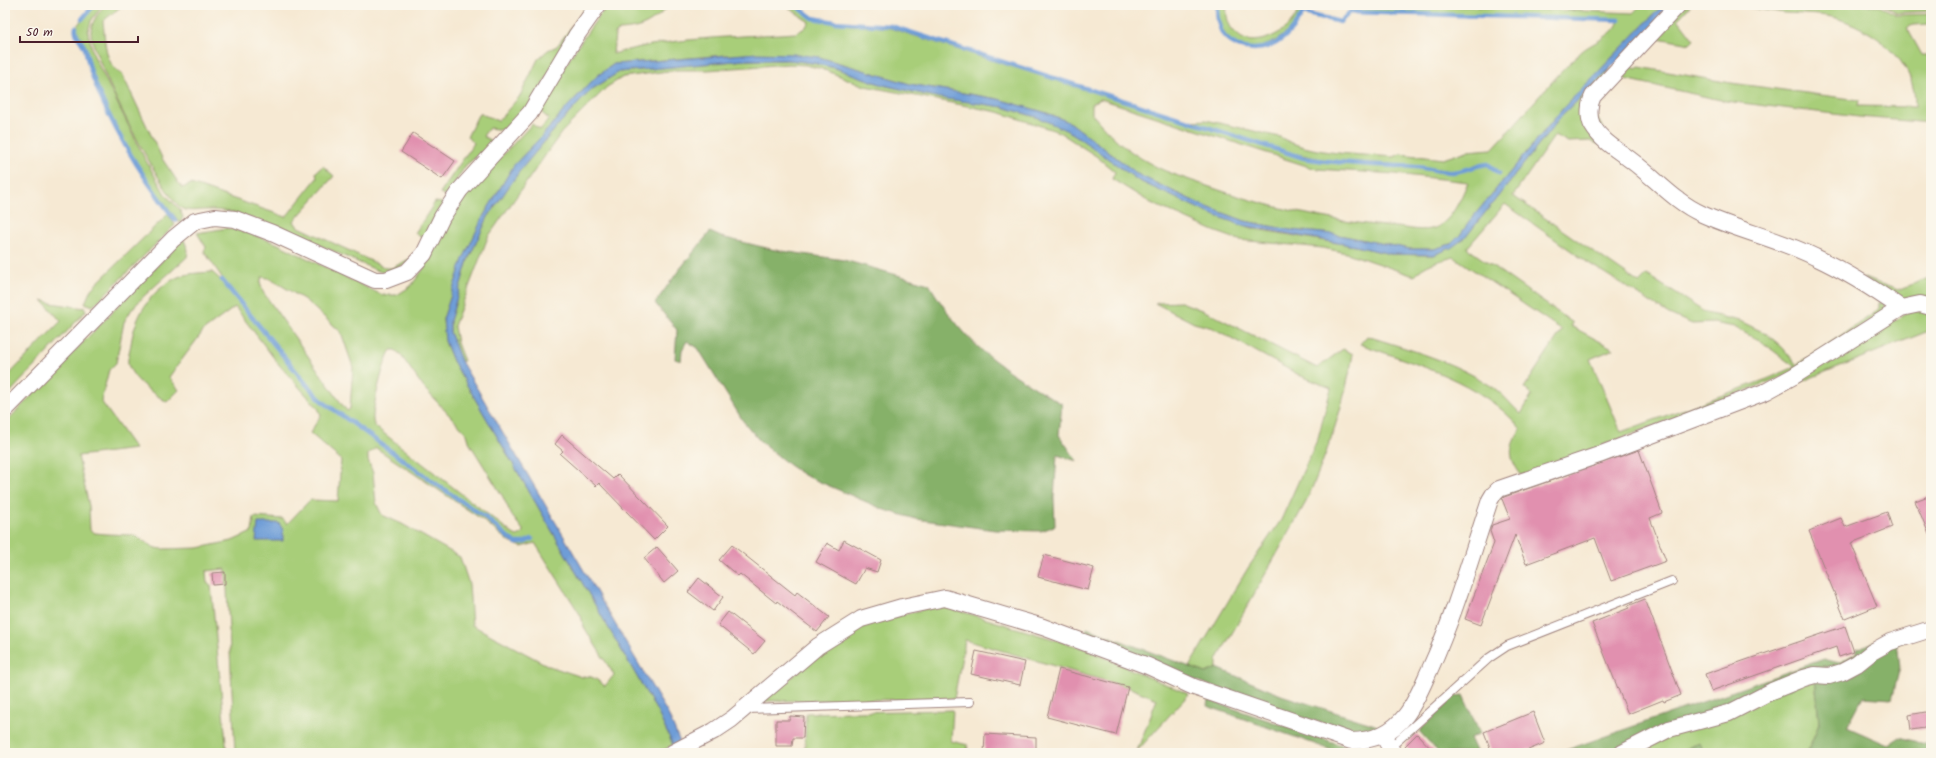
<svg xmlns="http://www.w3.org/2000/svg" width="1936" height="758" font-family="Kalam,sans-serif">
  <style>
    .green { fill: #a8ce79; stroke: #797652; fill-rule: evenodd }
    .forest { fill: #86b169; stroke: #68684a }
    .water { fill: #6e9dd7; stroke: #5c5e81 }
    .lines { fill: none; stroke-linecap: round; stroke-linejoin: round }
    .stream { stroke: #6e9dd7; stroke-width: 4.5 }
    .building { fill: #e190af }
    .service-casing { stroke: #a0847f; stroke-width: 10 }
    .minor-casing { stroke: #a0847f; stroke-width: 18 }
    .service { stroke: #fff; stroke-width: 8 }
    .minor { stroke: #fff; stroke-width: 16 }
  </style>
  <rect width="100%" height="100%" fill="#fbf7ec"/>
  <filter id="ink" filterUnits="userSpaceOnUse"><feTurbulence type="fractalNoise" baseFrequency=".025" numOctaves="2"/><feDisplacementMap in="SourceGraphic" scale="8" xChannelSelector="R" yChannelSelector="G"/><feConvolveMatrix kernelMatrix="1 2 1 2 8 2 1 2 1" color-interpolation-filters="sRGB"/></filter>
  <filter id="wash" filterUnits="userSpaceOnUse"><feTurbulence type="fractalNoise" baseFrequency=".012" numOctaves="4" result="noise"/><feDisplacementMap in="SourceGraphic" scale="16" xChannelSelector="R" yChannelSelector="G"/><feGaussianBlur stdDeviation="0.9" result="paint"/><feColorMatrix in="noise" values="0 0 0 0 0 0 0 0 0 0 0 0 0 0 0 0 0 1.4 0 .05"/><feComposite in="paint" operator="in"/></filter>
  <g filter="url(#wash)">
    <rect width="100%" height="100%" fill="#f6e9d3"/>
    <path class="green" d="M 95,5 L 102,5 L 91,21 L 88,32 L 94,56 L 145,159 L 165,194 L 180,210 L 183,217 L 180,223 L 149,183 L 129,151 L 108,111 L 93,76 L 85,45 L 76,30 L 77,26 L 82,19 Z
      M 105,5 L 123,5 L 103,21 C 105,37 104,66 122,74 L 163,160 L 182,188 L 191,184 L 286,217 L 317,178 L 316,172 L 323,166 L 334,176 L 294,221 L 297,226 L 386,268 L 392,268 L 409,259 L 412,260 L 392,272 L 381,272 C 335,253 289,229 241,215 C 232,212 221,210 211,210 C 202,209 188,213 181,208 C 162,194 89,53 91,31 C 92,21 99,12 105,5 Z
      M 586,5 L 592,5 L 528,108 L 504,130 L 489,128 L 483,136 L 494,143 L 466,165 L 446,196 L 440,193 L 474,143 L 467,137 L 479,113 L 498,121 L 520,96 L 538,59 L 548,50 L 557,46 L 582,13 Z
      M 607,5 L 670,5 C 653,22 643,29 619,30 L 615,34 L 613,54 C 668,37 738,37 796,33 L 805,28 L 809,22 L 785,5 C 799,5 803,16 815,19 C 840,26 865,25 890,28 L 1304,159 C 1341,165 1379,165 1416,168 C 1428,169 1441,174 1453,173 C 1465,172 1476,166 1488,165 L 1498,174 L 1499,172 L 1489,163 L 1477,164 L 1465,169 L 1451,171 L 1418,166 L 1326,160 L 1283,151 L 1192,121 L 1206,120 L 1280,137 C 1309,155 1360,154 1394,157 L 1400,154 L 1443,159 L 1467,151 L 1492,149 C 1522,118 1549,82 1581,52 C 1592,42 1617,35 1619,19 L 1350,11 L 1354,5 L 1434,5 L 1633,13 L 1641,5 L 1663,5 L 1565,106 L 1472,218 L 1460,235 L 1451,244 L 1434,249 L 1410,249 L 1334,234 L 1290,230 L 1245,221 L 1202,205 L 1139,175 L 1071,123 L 1047,113 L 998,99 L 910,84 L 819,57 L 726,55 L 614,64 L 597,76 L 567,107 L 542,136 L 514,165 L 484,215 L 463,260 L 443,319 L 445,341 L 453,361 L 657,711 L 673,745 L 666,749 L 649,753 L 235,753 L 226,569 L 206,571 L 207,583 L 211,585 L 227,753 L 5,753 L 5,423 L 180,242 L 184,240 L 188,250 L 187,257 L 144,296 L 132,309 L 124,322 L 116,363 L 109,370 L 101,401 L 135,449 L 78,456 L 89,506 L 90,530 L 95,533 L 106,534 L 134,535 L 155,548 L 162,549 L 198,548 L 232,541 L 252,532 L 254,517 L 283,519 L 287,524 L 310,500 L 338,501 L 341,460 L 310,433 L 321,415 L 318,408 L 280,366 L 235,307 L 204,330 L 169,377 L 179,390 L 167,402 C 153,393 136,383 129,367 C 126,361 130,350 131,344 C 135,316 150,291 176,278 C 186,273 200,273 212,272 L 221,280 L 306,386 L 321,402 L 439,487 L 484,518 L 509,540 L 516,544 L 523,544 L 533,540 L 532,538 L 522,542 L 517,542 L 511,538 L 485,516 L 440,485 L 323,400 L 307,384 L 223,279 L 204,251 L 206,247 L 197,233 L 227,228 L 251,234 L 276,243 L 382,295 L 397,295 L 411,286 L 424,268 L 438,238 L 463,197 L 532,124 L 540,130 L 549,119 L 541,112 C 559,71 581,41 607,5 ZM 1101,99 L 1316,169 L 1395,174 L 1468,182 C 1461,198 1452,221 1435,228 C 1423,232 1408,228 1396,227 C 1331,222 1268,207 1207,186 C 1188,179 1169,174 1151,164 C 1125,150 1110,135 1092,114 L 1092,103 ZM 262,277 L 268,278 L 279,284 L 305,300 L 341,332 L 353,367 L 350,409 L 347,411 L 341,403 L 263,292 L 260,283 ZM 391,350 L 395,350 L 400,354 L 424,388 L 467,434 L 470,444 L 503,497 L 512,516 L 523,530 L 522,534 L 517,536 L 513,534 L 377,428 C 375,426 373,424 373,420 C 372,408 384,359 391,350 ZM 376,448 L 483,520 L 509,542 L 522,547 L 535,543 L 581,616 L 584,627 L 614,675 L 605,686 C 598,681 592,674 582,677 L 549,666 L 472,625 L 469,584 L 460,557 L 402,524 L 382,515 L 376,503 L 373,473 L 368,460 L 368,454 Z
      M 1218,5 L 1227,5 C 1226,13 1227,22 1232,29 C 1235,32 1239,37 1244,39 C 1262,47 1300,26 1298,5 L 1304,5 C 1288,54 1218,70 1218,5 Z
      M 1682,5 L 1691,5 L 1678,19 L 1694,40 L 1690,44 L 1658,38 L 1630,65 L 1636,69 L 1639,67 L 1731,83 L 1859,100 L 1858,106 L 1915,107 C 1917,61 1874,28 1832,17 C 1818,14 1801,14 1786,13 C 1769,11 1752,8 1735,5 L 1877,5 L 1898,15 L 1931,14 L 1931,24 L 1913,25 L 1907,28 L 1922,55 L 1927,55 L 1931,62 L 1931,123 L 1859,117 L 1725,101 L 1625,79 L 1622,74 L 1604,95 L 1596,115 L 1606,135 L 1699,209 L 1596,128 L 1594,99 Z
      M 1883,5 L 1931,5 L 1931,11 L 1898,13 Z
      M 745,60 L 789,60 L 813,63 L 835,68 L 883,85 L 922,94 L 1003,107 L 1039,118 L 1063,128 L 1083,140 L 1139,181 L 1225,219 L 1255,229 L 1360,247 L 1390,254 L 1424,255 L 1434,255 L 1465,238 L 1561,117 L 1611,68 L 1588,102 L 1609,148 L 1590,141 L 1568,142 L 1555,135 L 1513,196 L 1639,283 L 1647,275 L 1706,313 L 1740,321 L 1767,334 L 1783,348 L 1797,365 L 1873,314 L 1879,308 L 1879,302 L 1885,304 L 1885,310 L 1792,373 L 1522,476 C 1508,458 1508,447 1521,429 C 1481,381 1417,365 1360,344 L 1367,336 C 1411,350 1456,362 1494,388 C 1504,395 1512,406 1521,414 L 1532,395 L 1524,388 L 1562,330 L 1454,257 C 1439,261 1424,264 1414,276 L 1347,253 L 1323,248 L 1239,240 L 1214,231 L 1151,203 L 1112,179 L 1115,172 L 1096,156 L 1059,132 L 998,112 L 865,86 L 822,69 L 806,65 L 789,64 L 708,70 L 676,70 L 623,77 L 607,87 L 561,133 L 488,237 L 454,326 L 457,343 L 464,361 L 461,361 L 450,332 L 450,321 L 468,260 L 488,217 L 519,172 L 560,123 L 591,90 L 619,72 ZM 1505,204 L 1587,262 L 1669,314 L 1692,324 L 1714,323 L 1734,327 L 1763,343 L 1795,367 L 1767,379 L 1621,432 L 1590,359 L 1614,349 L 1571,326 L 1573,323 L 1467,248 Z
      M 435,202 L 443,203 L 424,239 L 415,233 Z
      M 168,214 L 175,225 L 93,306 L 85,303 L 91,289 Z
      M 1858,276 L 1898,290 L 1931,277 L 1931,298 L 1919,296 L 1901,299 Z
      M 42,300 L 51,303 L 85,308 L 86,311 L 5,398 L 5,379 L 61,321 Z
      M 1181,302 L 1209,313 L 1317,368 L 1343,349 L 1353,354 C 1345,403 1326,457 1306,502 L 1217,660 L 1217,668 L 1206,673 L 1189,667 L 1248,568 L 1281,520 L 1318,438 L 1331,388 L 1301,376 L 1213,328 L 1194,323 L 1155,303 Z
      M 1914,309 L 1931,314 L 1931,330 L 1765,396 Z
      M 936,606 L 950,608 L 1086,649 L 1139,673 L 1189,694 L 1137,751 L 1157,699 L 1130,688 L 965,640 L 954,699 L 762,701 L 854,627 Z
      M 1815,677 L 1819,724 L 1807,753 L 1704,753 L 1699,743 L 1678,753 L 1629,753 Z
      M 953,710 L 951,741 L 968,745 L 967,753 L 802,753 L 805,746 L 806,713 Z"/>
    <path class="forest" d="M 710,232 L 721,237 L 775,250 L 844,260 L 929,284 C 944,310 970,343 995,361 C 1016,377 1039,390 1062,404 L 1059,435 L 1077,461 L 1057,455 L 1054,498 L 1055,526 L 1041,531 L 995,530 L 916,519 L 885,510 L 804,475 L 789,465 L 760,441 L 743,421 L 698,348 L 687,341 L 682,350 L 681,361 L 675,359 L 677,330 L 655,303 L 679,270 Z
      M 1931,621 L 1931,628 L 1857,663 L 1617,753 L 1558,753 L 1824,659 L 1839,663 L 1856,653 L 1856,649 Z
      M 1087,628 L 1206,673 L 1217,668 L 1281,695 L 1375,725 L 1383,731 L 1365,736 L 1277,710 L 1192,679 L 1085,635 Z
      M 1897,642 L 1900,667 L 1892,699 L 1863,697 L 1847,727 L 1888,745 L 1900,737 L 1931,746 L 1931,753 L 1807,753 L 1819,724 L 1815,677 Z
      M 1463,695 L 1480,733 L 1470,738 L 1477,753 L 1439,753 L 1419,731 L 1456,696 Z
      M 1208,700 L 1365,753 L 1340,753 L 1207,706 Z
      M 1699,743 L 1704,753 L 1678,753 Z"/>
    <path class="water" d="M 1663,5 L 1674,5 L 1561,117 L 1465,238 L 1451,248 L 1434,255 L 1390,254 L 1360,247 L 1241,225 L 1208,213 L 1139,181 L 1072,133 L 1039,118 L 1003,107 L 940,98 L 883,85 L 835,68 L 813,63 L 789,60 L 745,60 L 619,72 L 591,90 L 560,123 L 519,172 L 488,217 L 468,260 L 450,321 L 450,332 L 461,361 L 668,714 L 680,742 L 673,745 L 657,711 L 453,361 L 445,341 L 443,319 L 463,259 L 484,215 L 514,165 L 542,136 L 567,107 L 597,76 L 614,64 L 757,53 L 794,54 L 819,57 L 910,84 L 998,99 L 1047,113 L 1071,123 L 1139,175 L 1202,205 L 1245,221 L 1290,230 L 1334,234 L 1410,249 L 1434,249 L 1451,244 L 1460,235 L 1472,218 L 1565,106 Z
      M 258,523 L 279,523 L 283,530 L 283,541 L 256,541 Z"/>
    <g class="lines">
      <path class="stream" d="M 795,5 L 813,18 L 835,22 L 891,26 L 1304,158 C 1341,164 1378,165 1416,167 C 1428,168 1440,172 1452,172 C 1465,171 1476,165 1488,164 L 1499,173
        M 1217,5 C 1217,16 1218,29 1225,37 C 1240,53 1266,52 1282,39 C 1291,32 1297,23 1303,13 L 1340,22 L 1350,12 L 1619,20
        M 82,19 L 94,5
        M 76,27 C 74,35 82,41 85,48 C 87,57 89,66 92,75 C 111,128 141,175 175,220
        M 222,280 L 307,385 L 322,401 L 439,486 L 485,517 L 510,539 L 516,543 L 523,543 L 532,539"/>
    </g>
    <g id="blocks">
      <path class="building" d="M 413,133 L 455,161 L 442,179 L 401,152 Z
        M 562,435 L 613,479 L 618,474 L 668,526 L 654,540 L 599,483 L 596,486 L 560,454 L 563,451 L 555,444 Z
        M 1639,450 L 1662,513 L 1650,518 L 1666,561 L 1611,581 L 1595,538 L 1526,564 L 1515,535 L 1481,625 L 1465,619 L 1494,543 L 1490,531 L 1492,525 L 1510,519 L 1502,499 L 1504,497 Z
        M 1931,495 L 1931,539 L 1915,501 Z
        M 1887,512 L 1892,527 L 1851,543 L 1877,606 L 1845,619 L 1809,531 L 1841,518 L 1845,527 Z
        M 844,540 L 881,560 L 877,572 L 865,568 L 856,584 L 816,562 L 827,543 L 839,550 Z
        M 732,545 L 795,595 L 797,592 L 829,617 L 817,632 L 777,601 L 776,603 L 740,574 L 738,576 L 719,560 Z
        M 657,547 L 678,571 L 664,583 L 644,558 Z
        M 1044,555 L 1094,568 L 1088,590 L 1038,577 Z
        M 225,572 L 225,584 L 213,585 L 212,573 Z
        M 699,578 L 723,597 L 713,611 L 688,592 Z
        M 1645,599 L 1681,695 L 1664,702 L 1663,700 L 1628,714 L 1592,623 L 1629,608 L 1628,606 Z
        M 728,612 L 765,641 L 754,654 L 718,625 Z
        M 1845,626 L 1854,652 L 1839,657 L 1836,647 L 1711,691 L 1705,674 Z
        M 976,651 L 1025,662 L 1020,685 L 971,674 Z
        M 1059,669 L 1128,687 L 1116,735 L 1047,717 Z
        M 1931,711 L 1931,727 L 1911,730 L 1909,715 Z
        M 1533,712 L 1545,743 L 1521,753 L 1492,753 L 1484,732 Z
        M 790,716 L 804,717 L 803,738 L 793,738 L 792,746 L 776,746 L 776,720 L 790,720 Z
        M 985,734 L 1036,737 L 1036,753 L 984,753 Z
        M 1417,734 L 1435,753 L 1411,753 L 1405,746 Z"/>
    </g>
  </g>
  <g filter="url(#ink)">
    <use href="#blocks" fill-opacity="0" stroke="#a0847f" stroke-width="1"/>
    <g class="lines">
      <g class="service-casing">
        <path id="service" d="M 747,709 L 970,702
          M 1390,746 L 1396,742 L 1489,658 L 1507,646 L 1672,581"/>
      </g>
      <g class="minor-casing">
        <path id="minor" d="M 1678,5 L 1593,96 C 1589,104 1588,116 1592,125 C 1602,142 1618,150 1632,161 C 1656,179 1675,202 1702,214 C 1739,231 1779,239 1815,257 C 1845,271 1874,289 1901,308
          M 5,410 L 173,239 L 195,221 L 215,217 L 235,219 L 272,233 L 375,280 L 386,280 L 407,272 L 424,254 L 442,217 L 460,190 L 530,113 L 576,36 L 598,5
          M 1383,735 L 1393,753
          M 672,753 L 714,731 L 732,719 L 818,646 L 861,619 L 902,607 L 945,598 L 1043,627 L 1148,666 L 1194,687 L 1351,741 C 1373,741 1392,733 1406,715 C 1416,702 1423,684 1430,669 C 1455,614 1471,557 1490,500 L 1493,495 L 1499,489 L 1599,455 L 1767,391 L 1794,376 L 1901,308 L 1920,304 L 1931,307
          M 1622,753 L 1669,729 L 1729,713 L 1772,691 L 1804,678 L 1815,675 L 1829,676 L 1842,672 L 1857,664 L 1872,652 L 1890,642 L 1931,629"/>
      </g>
      <use href="#service" class="service"/>
      <use href="#minor" class="minor"/>
    </g>
  </g>
  <rect width="1936" height="758" fill="none" stroke="#fbf7ec" stroke-width="20"/>
  <path d="M20 36v6h118v-6" fill="none" stroke="#4a1f2b" stroke-width="2"/>
  <text x="26" y="36" font-size="12" fill="#4a1f2b" stroke="#fbf7ec" stroke-width="3" paint-order="stroke">50 m</text>
</svg>
